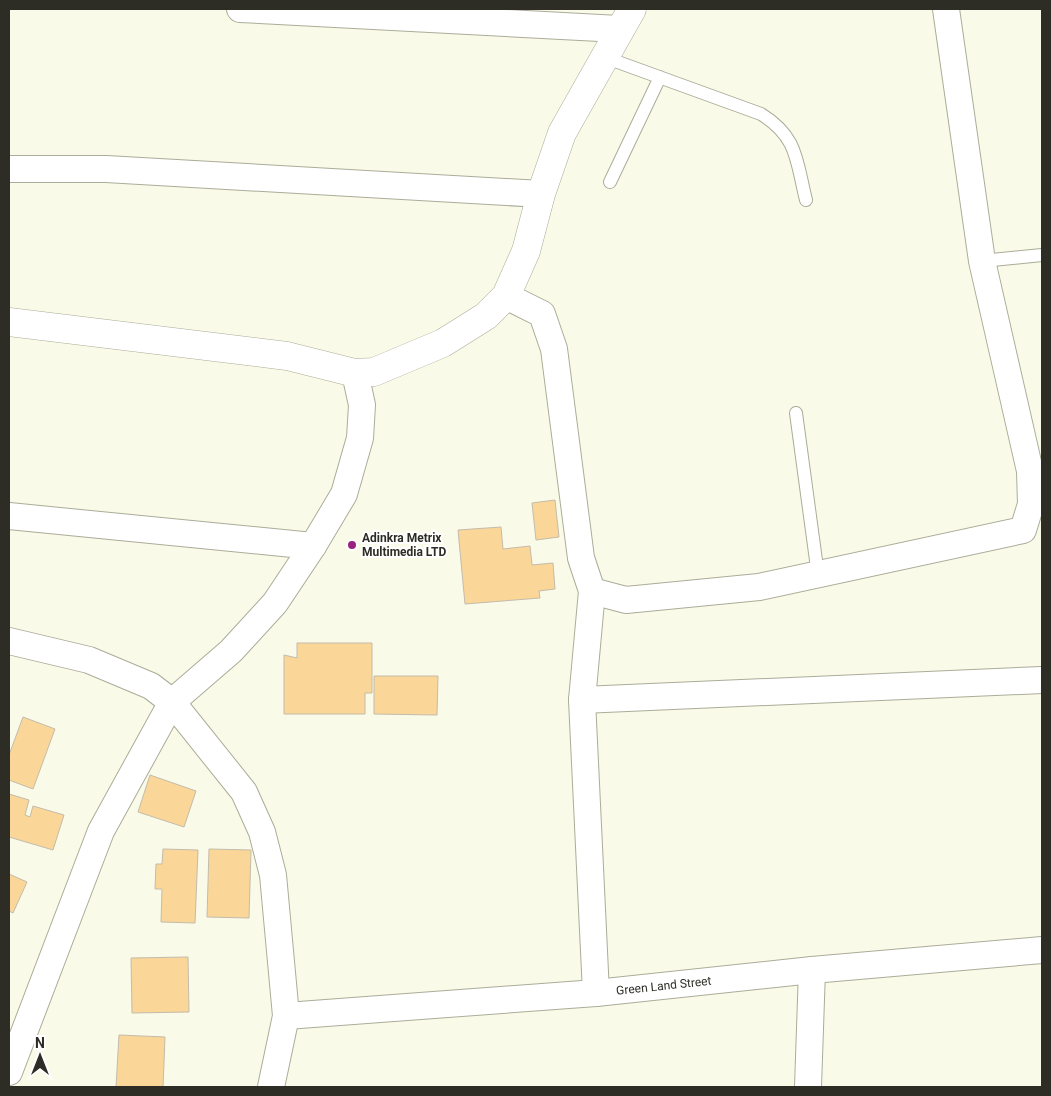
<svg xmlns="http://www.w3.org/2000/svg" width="1051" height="1096" font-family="Roboto,sans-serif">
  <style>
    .building { fill: #fad798; stroke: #c4bbab }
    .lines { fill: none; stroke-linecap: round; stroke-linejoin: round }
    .service-casing { stroke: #acac9a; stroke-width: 14 }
    .minor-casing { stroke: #acac9a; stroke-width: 28 }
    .tertiary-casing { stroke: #acac9a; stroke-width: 29 }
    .service { stroke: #fff; stroke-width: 12 }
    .minor { stroke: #fff; stroke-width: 26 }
    .tertiary { stroke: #fff; stroke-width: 28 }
    .poi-dot { fill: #98227e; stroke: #fff; stroke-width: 2 }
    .labels { text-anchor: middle; stroke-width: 4; stroke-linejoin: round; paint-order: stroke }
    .poi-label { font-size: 12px; font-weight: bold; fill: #2d2d26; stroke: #fff; text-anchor: start }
    .street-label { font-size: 12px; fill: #2d2d26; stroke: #fff }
  </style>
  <rect width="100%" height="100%" fill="#f9fae7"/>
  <path class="building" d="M 555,500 L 559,537 L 536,540 L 532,503 Z
    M 501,527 L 503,549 L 530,546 L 532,565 L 553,563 L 555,589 L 539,591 L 540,598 L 465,604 L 458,530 Z
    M 297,643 L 372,643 L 372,693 L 365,693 L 365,714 L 284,714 L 284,655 L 297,658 Z
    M 374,676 L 438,676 L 437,715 L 374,714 Z
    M 23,717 L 55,729 L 33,789 L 9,780 L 9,755 Z
    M 150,775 L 196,791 L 184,827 L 138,812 Z
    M 9,794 L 29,800 L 25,815 L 30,817 L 33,806 L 64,815 L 53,850 L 9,837 Z
    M 163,849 L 198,850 L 195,923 L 161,922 L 162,889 L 155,889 L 156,864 L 162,864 Z
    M 209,849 L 251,850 L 249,918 L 207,917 Z
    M 9,874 L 27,882 L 13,913 L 9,911 Z
    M 188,957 L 189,1012 L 132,1013 L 131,958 Z
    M 119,1035 L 165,1037 L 163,1087 L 116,1087 Z"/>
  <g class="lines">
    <g class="service-casing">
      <path id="service" d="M 604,57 L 761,114 C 798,137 796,160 806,200
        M 610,182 L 660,77
        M 982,261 L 1042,255
        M 796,413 L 818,575"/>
    </g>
    <g class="minor-casing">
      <g id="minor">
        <path d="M 240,9 L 619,29"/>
        <path d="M 9,169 L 106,169 L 541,194"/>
        <path d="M 506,296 L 542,314 L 554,349 L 581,558 L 592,591 L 582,700 L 596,993"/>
        <path d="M 9,516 L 313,546"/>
        <path d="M 592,591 L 626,600 L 759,587 L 1023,530 L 1031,504 L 1030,471 L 982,261 L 946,9"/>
        <path d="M 9,641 L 89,660 L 151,686 L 172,702 L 244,792 L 262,832 L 273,875 L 286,1016 L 271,1087"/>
        <path d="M 582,700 L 1042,680"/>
        <path id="s1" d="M 286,1016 L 596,993 L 812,970 L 1042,950"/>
        <path d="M 9,1072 L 101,831 L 172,702 L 231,651 L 275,603 L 313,546 L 344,494 L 360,438 L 362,405 L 355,373"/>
        <path d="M 808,1087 L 812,970"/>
      </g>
    </g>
    <g class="tertiary-casing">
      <path id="tertiary" d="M 9,322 L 287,356 L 355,373 L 374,372 L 443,343 L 486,316 L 506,296 L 526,251 L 541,194 L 562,133 L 632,9"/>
    </g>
    <use href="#service" class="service"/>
    <use href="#minor" class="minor"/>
    <use href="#tertiary" class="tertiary"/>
  </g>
  <circle class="poi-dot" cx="352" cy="545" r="5"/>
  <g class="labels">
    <g class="poi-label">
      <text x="362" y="542">Adinkra Metrix<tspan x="362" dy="14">Multimedia LTD</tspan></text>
    </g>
    <g class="street-label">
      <text dy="4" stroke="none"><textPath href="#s1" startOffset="379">Green Land Street</textPath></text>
    </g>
  </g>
  <rect width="1051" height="1096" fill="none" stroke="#2d2d26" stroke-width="20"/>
  <g transform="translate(40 1056)" stroke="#ffffff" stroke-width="4" paint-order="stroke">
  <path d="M0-4L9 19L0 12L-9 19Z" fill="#2d2d26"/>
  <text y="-8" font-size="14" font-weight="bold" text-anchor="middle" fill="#2d2d26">N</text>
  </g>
</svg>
